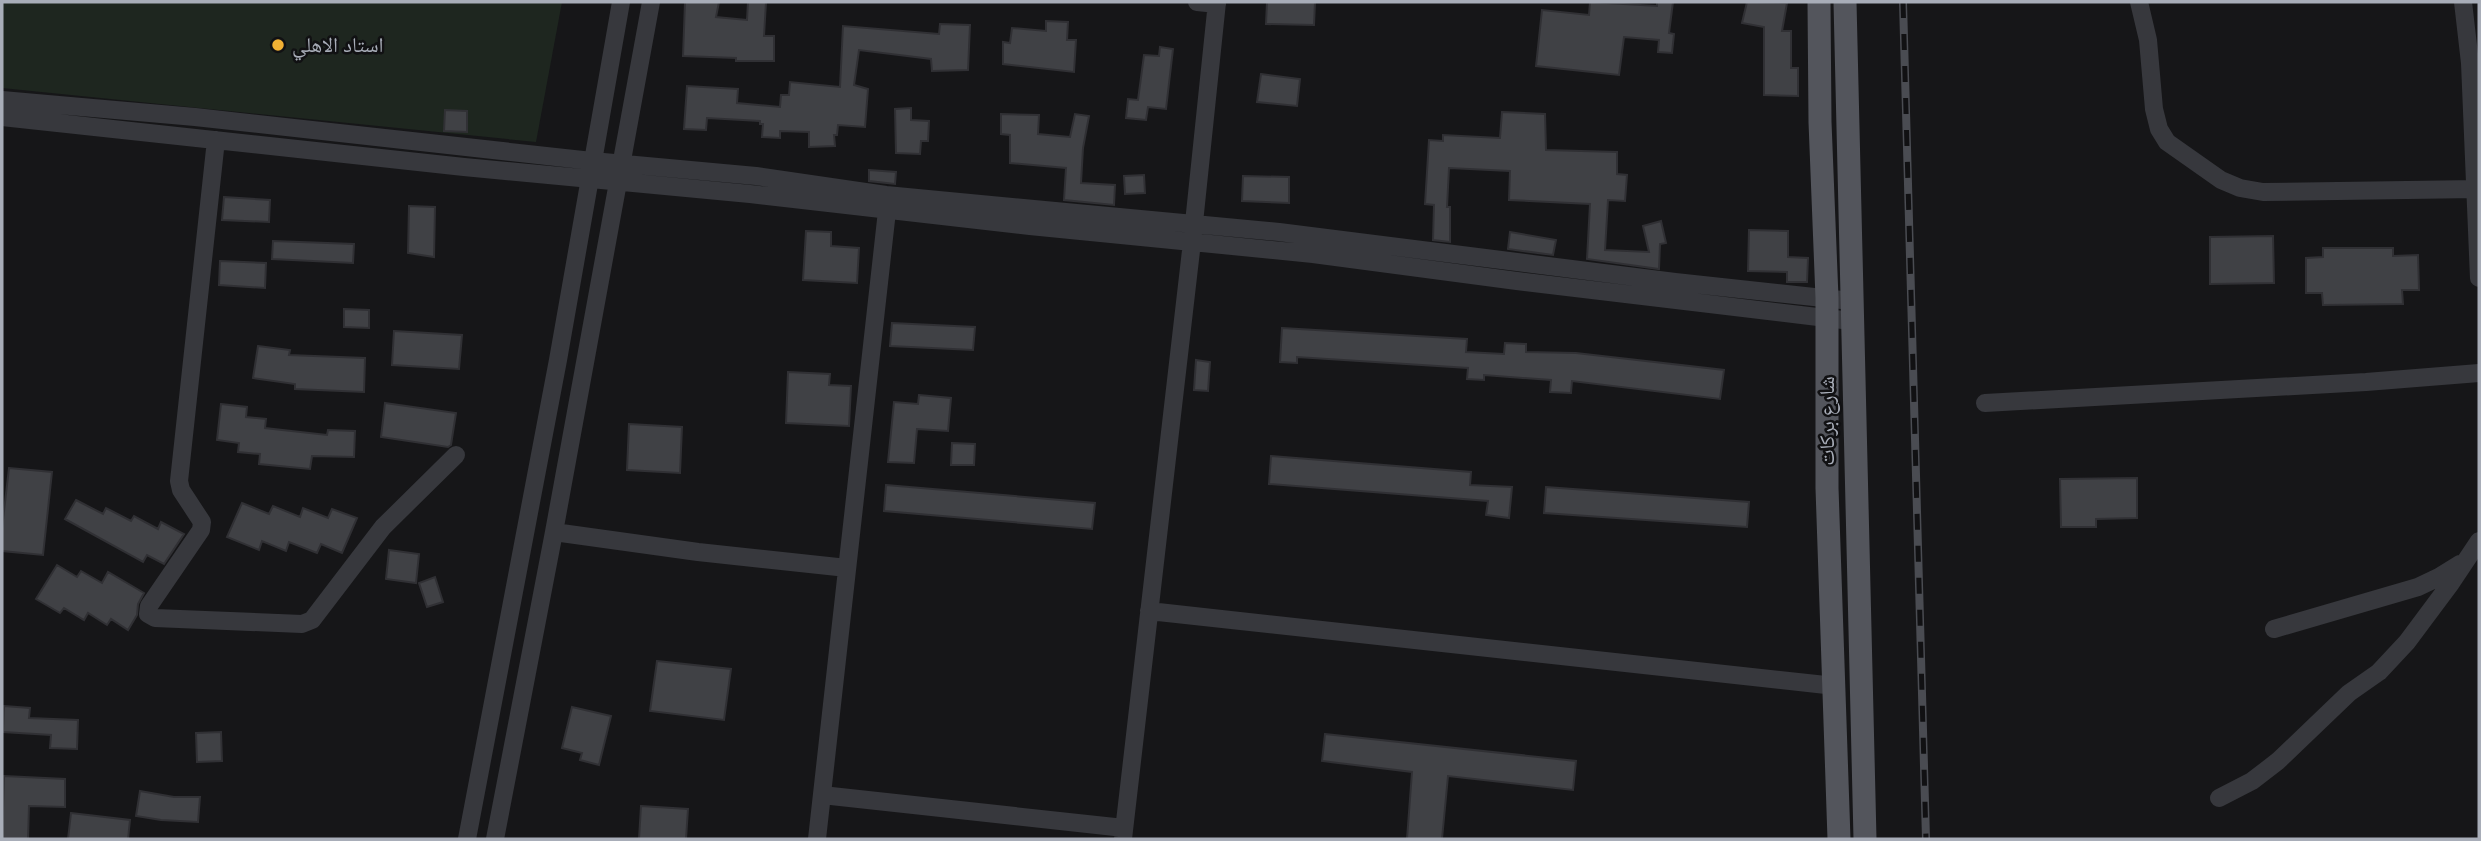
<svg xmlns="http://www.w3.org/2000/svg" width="2481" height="841" font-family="'Public Sans','Noto Naskh Arabic',sans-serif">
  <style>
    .grass { fill: #1e261f }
    .building { fill: #404145; stroke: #303034; stroke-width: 2 }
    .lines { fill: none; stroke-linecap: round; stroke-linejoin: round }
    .minor { stroke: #37383d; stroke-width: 18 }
    .major { stroke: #53555c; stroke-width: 23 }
    .rail-casing { stroke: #4a4c52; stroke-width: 8 }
    .rail { stroke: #111113; stroke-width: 5; stroke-dasharray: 16; stroke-linecap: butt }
    .poi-dot { fill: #f2b134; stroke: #111113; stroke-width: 2.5 }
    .labels { text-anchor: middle; stroke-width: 5; stroke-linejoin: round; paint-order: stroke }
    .poi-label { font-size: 21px; fill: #a8adb8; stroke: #111113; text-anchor: start }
    .street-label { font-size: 21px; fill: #a8adb8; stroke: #111113 }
  </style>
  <rect width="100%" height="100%" fill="#161618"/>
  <path class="grass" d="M 2,2 L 562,2 L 536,142 L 2,88 Z"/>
  <path class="building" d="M 685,2 L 719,2 L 716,17 L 747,20 L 748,2 L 766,2 L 764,36 L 774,36 L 774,61 L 736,61 L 736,58 L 683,56 Z
    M 1267,2 L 1315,2 L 1314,25 L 1266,24 Z
    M 1590,2 L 1657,6 L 1657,2 L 1673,2 L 1669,33 L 1674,34 L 1672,53 L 1658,52 L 1659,40 L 1624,37 L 1619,75 L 1536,66 L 1542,10 L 1589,15 Z
    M 1747,2 L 1787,3 L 1782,31 L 1791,31 L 1791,68 L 1798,68 L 1798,96 L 1764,95 L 1764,27 L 1742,23 Z
    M 1046,21 L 1068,22 L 1067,40 L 1076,40 L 1074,72 L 1003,64 L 1003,42 L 1010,43 L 1012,28 L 1046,31 Z
    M 940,24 L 970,25 L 968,70 L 932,71 L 931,59 L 859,50 L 854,85 L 868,89 L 865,127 L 838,125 L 837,135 L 834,135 L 835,146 L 809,147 L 809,132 L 780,131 L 780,138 L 762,137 L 763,124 L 760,124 L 760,121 L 707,118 L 706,130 L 684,129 L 687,86 L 738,89 L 737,103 L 780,107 L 781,95 L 789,95 L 790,82 L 840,87 L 843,26 L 939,34 Z
    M 1160,47 L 1173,49 L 1166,109 L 1148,107 L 1146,120 L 1126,118 L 1128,99 L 1138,100 L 1144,55 L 1159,56 Z
    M 1261,74 L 1300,79 L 1297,106 L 1257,102 Z
    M 911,108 L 911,120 L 929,121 L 928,141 L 921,141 L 920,154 L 896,153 L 895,109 Z
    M 445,110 L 467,111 L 467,132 L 444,131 Z
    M 1502,112 L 1545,114 L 1546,150 L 1617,152 L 1617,174 L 1627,175 L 1625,201 L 1608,200 L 1605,250 L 1649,252 L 1643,226 L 1661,221 L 1666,243 L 1660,244 L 1659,269 L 1587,259 L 1590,204 L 1509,200 L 1510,171 L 1449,168 L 1447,207 L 1450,207 L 1450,242 L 1433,240 L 1434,205 L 1425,204 L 1429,140 L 1443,141 L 1443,135 L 1500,138 Z
    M 1001,114 L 1039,115 L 1038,134 L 1070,137 L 1075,114 L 1089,116 L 1083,148 L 1081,183 L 1115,185 L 1114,205 L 1064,200 L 1066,168 L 1010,163 L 1010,135 L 1001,134 Z
    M 869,170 L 896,172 L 895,184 L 869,181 Z
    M 1144,175 L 1145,193 L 1125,194 L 1124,176 Z
    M 1243,176 L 1289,177 L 1289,203 L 1242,201 Z
    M 224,197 L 270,200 L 269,222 L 222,220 Z
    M 409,206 L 435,207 L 434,257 L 408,253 Z
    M 1749,230 L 1788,231 L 1788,257 L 1808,258 L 1807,282 L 1787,282 L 1787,272 L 1748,271 Z
    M 806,231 L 831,232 L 831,246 L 859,248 L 857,283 L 803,280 Z
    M 1510,232 L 1556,240 L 1553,255 L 1508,249 Z
    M 2273,236 L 2274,283 L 2210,284 L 2210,237 Z
    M 273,241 L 354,244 L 353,263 L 272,259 Z
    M 2323,248 L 2393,248 L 2393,256 L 2418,255 L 2419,290 L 2402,290 L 2403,304 L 2323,305 L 2322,293 L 2306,293 L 2306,258 L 2323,257 Z
    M 220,261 L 266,263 L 265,288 L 219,285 Z
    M 344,309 L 369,310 L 369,328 L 344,327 Z
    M 892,323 L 975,327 L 973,350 L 890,346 Z
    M 1282,328 L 1467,339 L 1466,352 L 1504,354 L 1505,343 L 1526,344 L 1526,352 L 1576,353 L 1724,370 L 1720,399 L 1572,381 L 1571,393 L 1550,392 L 1551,380 L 1484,375 L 1484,380 L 1467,379 L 1468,368 L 1297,357 L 1297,363 L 1280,362 Z
    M 394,331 L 462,335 L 459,369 L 392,365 Z
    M 258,346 L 290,350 L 289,355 L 365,358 L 364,392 L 295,389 L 295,384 L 253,378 Z
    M 1196,360 L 1210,362 L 1208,391 L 1194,390 Z
    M 788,372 L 830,374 L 829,385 L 851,386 L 849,426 L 786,423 Z
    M 919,395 L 951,398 L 948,431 L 917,429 L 914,463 L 888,462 L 894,402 L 918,404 Z
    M 385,403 L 456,413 L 451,445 L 448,447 L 381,437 Z
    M 221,404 L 247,407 L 246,417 L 266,419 L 265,428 L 327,435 L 328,430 L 355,431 L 354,457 L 312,456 L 310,469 L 259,464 L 260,454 L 238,452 L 239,443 L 217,440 Z
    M 629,424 L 682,427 L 680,473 L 627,470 Z
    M 952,443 L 975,444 L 974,465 L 951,465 Z
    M 1271,456 L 1471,472 L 1470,485 L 1512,487 L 1509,518 L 1486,515 L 1488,501 L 1269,484 Z
    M 9,468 L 52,472 L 43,555 L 2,551 L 2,528 Z
    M 2137,478 L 2137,518 L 2096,519 L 2096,527 L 2061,527 L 2060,479 Z
    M 886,485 L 1095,503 L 1092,529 L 884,511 Z
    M 1546,487 L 1749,502 L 1747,527 L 1544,513 Z
    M 76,500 L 103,514 L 106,508 L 131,521 L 134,516 L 158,529 L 161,522 L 184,534 L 164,564 L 147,555 L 143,562 L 65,519 Z
    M 242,503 L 269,514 L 273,506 L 300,517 L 303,508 L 328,518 L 332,509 L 357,518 L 342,553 L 321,544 L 317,553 L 289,542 L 286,551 L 262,541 L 259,550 L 227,537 Z
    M 389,550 L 419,554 L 416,583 L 386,579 Z
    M 57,565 L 77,577 L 81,571 L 102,583 L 108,572 L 144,593 L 138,604 L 137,615 L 128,630 L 111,619 L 107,625 L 88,613 L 84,620 L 64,608 L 60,613 L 36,599 Z
    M 435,577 L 443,602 L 427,607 L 419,583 Z
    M 657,661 L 731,669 L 724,720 L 650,711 Z
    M 4,706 L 30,708 L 29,718 L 78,720 L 77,749 L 50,748 L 51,735 L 3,732 Z
    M 572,707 L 611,716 L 599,765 L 580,760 L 582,753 L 562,748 Z
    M 221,732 L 222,761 L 197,762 L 196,733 Z
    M 1325,734 L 1576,761 L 1573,790 L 1448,776 L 1442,839 L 1407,839 L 1412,772 L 1322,761 Z
    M 4,776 L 65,779 L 65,807 L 29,806 L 28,839 L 2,839 Z
    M 140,791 L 174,797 L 200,797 L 198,822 L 161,820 L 136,816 Z
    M 641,806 L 688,809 L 686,839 L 639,839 Z
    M 71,813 L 130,820 L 128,839 L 68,839 Z"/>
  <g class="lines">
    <path class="minor" d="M 1197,2 L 1217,4
      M 2139,2 L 2148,40 L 2154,109 L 2159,129 L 2167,142 L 2221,180 L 2240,188 L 2263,192 L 2476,189
      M 2463,2 L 2470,63 L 2479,278
      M 2,100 L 195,117 L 592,161 L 756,176 L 886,195 L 1279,232 L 1675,282 L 1851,301
      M 2,117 L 464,167 L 750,194 L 1030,226 L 1313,254 L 1517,281 L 1851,321
      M 216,140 L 179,481 L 181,490 L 202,522 L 201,530 L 149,606 L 148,614 L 155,618 L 302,624 L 312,620 L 383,527 L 456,455
      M 1985,403 L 2366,382 L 2479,373
      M 554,532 L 698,552 L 847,568
      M 1149,611 L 1835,686
      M 2274,629 L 2418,587 L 2439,577 L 2460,564
      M 822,795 L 1124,828
      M 2219,798 L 2252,781 L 2278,761 L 2349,693 L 2379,672 L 2407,642 L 2451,583 L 2479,541
      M 467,839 L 558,360 L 621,2
      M 495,839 L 554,532 L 651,2
      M 817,839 L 887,211
      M 1123,839 L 1192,242 L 1217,2"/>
    <path class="major" d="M 1819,2 L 1820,122 L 1827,298 L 1827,488 L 1839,839
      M 1845,2 L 1865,839"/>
    <g class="rail-casing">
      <path id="rail" d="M 1903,2 L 1926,839"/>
    </g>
    <use href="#rail" class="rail"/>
  </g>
  <circle class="poi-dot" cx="278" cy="45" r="7"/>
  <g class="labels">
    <g class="poi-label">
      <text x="292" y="52">استاد الاهلي</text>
    </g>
    <g class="street-label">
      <text transform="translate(1827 421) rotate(-90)" y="7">شارع بركات</text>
    </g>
  </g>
  <rect width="2481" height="841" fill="none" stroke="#a8adb8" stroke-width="7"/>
</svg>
